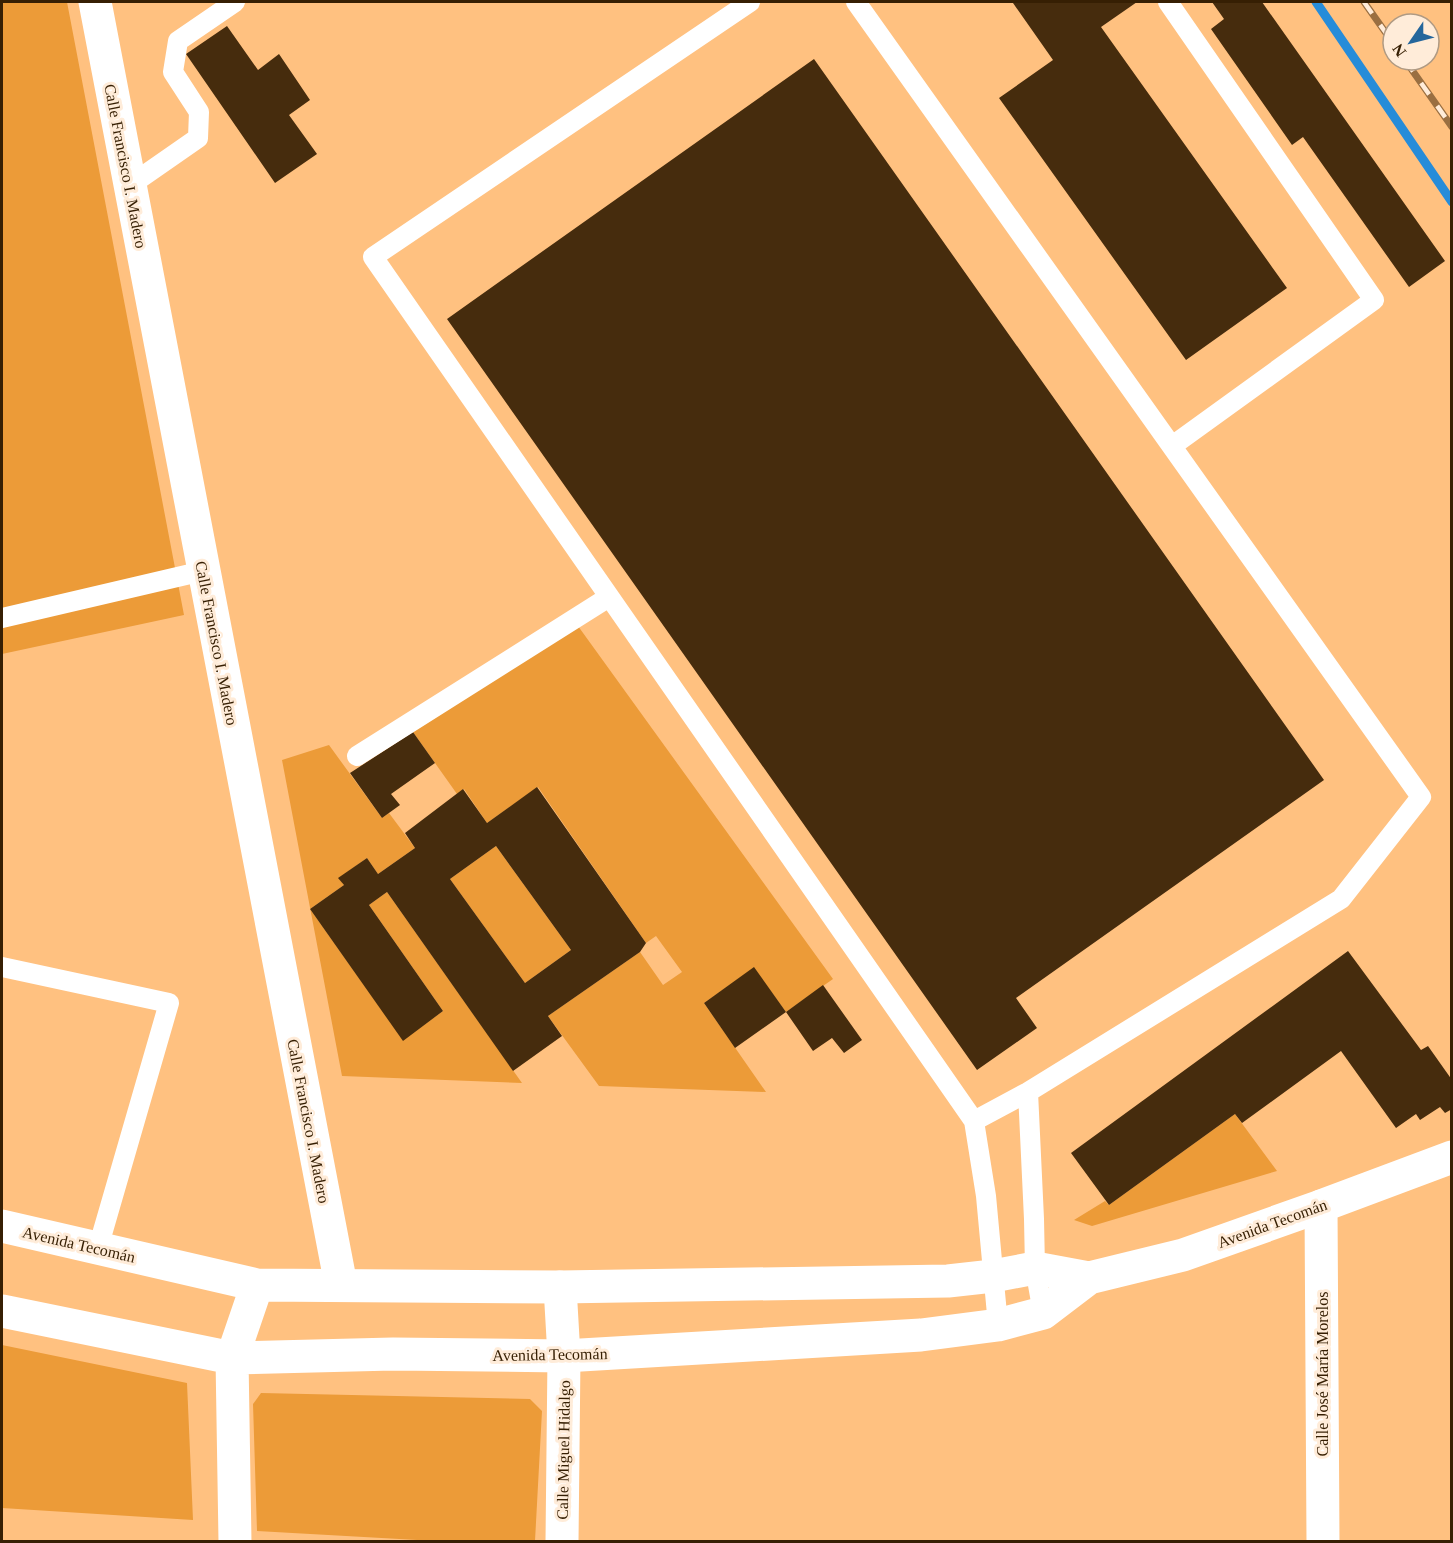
<svg xmlns="http://www.w3.org/2000/svg" width="1453" height="1543" font-family="'Times New Roman',serif">
  <style>
    .green { fill: #ec9b38 }
    .lines { fill: none; stroke-linecap: round; stroke-linejoin: round }
    .stream { stroke: #268cd9; stroke-width: 9 }
    .building { fill: #462c0d; fill-rule: evenodd }
    .lane { stroke: #fff; stroke-width: 20 }
    .street { stroke: #fff; stroke-width: 33 }
    .secondary { stroke: #fff; stroke-width: 33 }
    .rail-casing { stroke: #9a6f41; stroke-width: 7 }
    .rail { stroke: #ffecd9; stroke-width: 4.5; stroke-dasharray: 14; stroke-linecap: butt }
    .labels { text-anchor: middle; stroke-width: 6; stroke-linejoin: round; paint-order: stroke }
    .street-label { font-size: 16px; fill: #361f03; stroke: #ffecd9 }
  </style>
  <rect width="100%" height="100%" fill="#ffc180"/>
  <path class="green" d="M 2,2 L 67,2 L 184,615 L 2,654 Z
    M 578,626 L 833,979 L 786,1012 L 754,968 L 704,1003 L 766,1092 L 599,1086 L 548,1016 L 640,952 L 663,985 L 682,972 L 656,936 L 646,943 L 538,787 L 487,823 L 464,789 L 457,794 L 413,732 Z
    M 329,745 L 382,818 L 389,813 L 415,848 L 378,874 L 367,858 L 339,878 L 344,885 L 310,909 L 403,1040 L 443,1011 L 369,905 L 387,892 L 522,1083 L 342,1076 L 282,760 Z
    M 496,846 L 571,950 L 525,983 L 450,879 Z
    M 1235,1114 L 1277,1171 L 1092,1226 L 1074,1220 L 1105,1201 L 1109,1205 Z
    M 2,1345 L 187,1383 L 193,1520 L 2,1508 Z
    M 261,1393 L 530,1399 L 542,1411 L 535,1541 L 435,1541 L 257,1531 L 253,1404 Z"/>
  <g class="lines">
    <path class="stream" d="M 1316,2 L 1452,202"/>
  </g>
  <path class="building" d="M 1016,2 L 1137,2 L 1101,27 L 1287,288 L 1186,360 L 999,98 L 1053,60 L 1013,3 Z
    M 1212,2 L 1262,2 L 1445,261 L 1409,287 L 1303,137 L 1292,145 L 1211,29 L 1224,19 Z
    M 227,26 L 258,70 L 279,54 L 310,100 L 289,115 L 317,154 L 275,183 L 186,54 Z
    M 814,59 L 1324,780 L 1016,998 L 1037,1028 L 977,1070 L 447,319 Z
    M 413,732 L 435,763 L 391,794 L 400,805 L 382,818 L 350,773 Z
    M 537,787 L 646,943 L 640,952 L 548,1016 L 562,1036 L 513,1071 L 387,892 L 369,905 L 443,1011 L 403,1041 L 310,909 L 344,885 L 338,878 L 367,858 L 378,874 L 415,848 L 405,833 L 463,789 L 487,823 ZM 496,846 L 571,950 L 525,983 L 450,879 Z
    M 1348,951 L 1421,1050 L 1428,1046 L 1452,1080 L 1452,1109 L 1445,1113 L 1440,1107 L 1420,1120 L 1416,1114 L 1396,1128 L 1341,1051 L 1242,1123 L 1235,1114 L 1109,1205 L 1071,1153 Z
    M 754,967 L 786,1012 L 735,1048 L 704,1003 Z
    M 823,985 L 862,1040 L 844,1053 L 832,1038 L 813,1051 L 786,1012 Z"/>
  <g class="lines">
    <path class="lane" d="M 750,2 L 373,257 L 974,1121 L 986,1196 L 998,1325
      M 856,2 L 1421,797 L 1341,899 L 1028,1092 L 974,1121
      M 1168,2 L 1374,300 L 1172,446
      M 129,186 L 198,138 L 199,112 L 173,72 L 178,41 L 235,2
      M 2,618 L 203,571
      M 357,756 L 609,597
      M 2,967 L 169,1003 L 98,1248
      M 1028,1092 L 1034,1219 L 1035,1268 L 1043,1313"/>
    <path class="street" d="M 95,2 L 341,1285
      M 560,1287 L 564,1356 L 562,1542
      M 1323,1542 L 1321,1206 L 1452,1157"/>
    <path class="secondary" d="M 2,1226 L 257,1285 L 560,1287 L 948,1281 L 993,1276 L 1035,1268 L 1089,1278
      M 2,1311 L 232,1358 L 393,1354 L 564,1356 L 921,1335 L 998,1325 L 1043,1313 L 1089,1278 L 1183,1255 L 1321,1206
      M 235,1542 L 232,1358 L 257,1285"/>
    <g class="rail-casing">
      <path id="rail" d="M 1364,2 L 1393,43
        M 1405,60 L 1452,127"/>
    </g>
    <use href="#rail" class="rail"/>
  </g>
  <g class="labels">
    <g class="street-label">
      <text transform="translate(126 166) rotate(79)" y="6">Calle Francisco I. Madero</text>
      <text transform="translate(217 643) rotate(79)" y="6">Calle Francisco I. Madero</text>
      <text transform="translate(309 1121) rotate(79)" y="6">Calle Francisco I. Madero</text>
      <text transform="translate(1272 1223) rotate(-20)" y="6">Avenida Tecomán</text>
      <text transform="translate(79 1244) rotate(13)" y="6">Avenida Tecomán</text>
      <text transform="translate(550 1354) rotate(-1)" y="6">Avenida Tecomán</text>
      <text transform="translate(1322 1374) rotate(-90)" y="6">Calle José María Morelos</text>
      <text transform="translate(563 1450) rotate(-89)" y="6">Calle Miguel Hidalgo</text>
    </g>
  </g>
  <rect width="1453" height="1543" fill="none" stroke="#361f03" stroke-width="6"/>
  <g transform="translate(1411 42) rotate(235)"><circle r="28" fill="#ffecd9" stroke="#af9a83" stroke-width="1.5"/>
  <path d="M0-4.5L10 22L0 15L-10 22Z" fill="#24669c"/>
  <text y="-9" font-size="16" font-weight="bold" text-anchor="middle" fill="#361f03">N</text>
  </g>
</svg>
